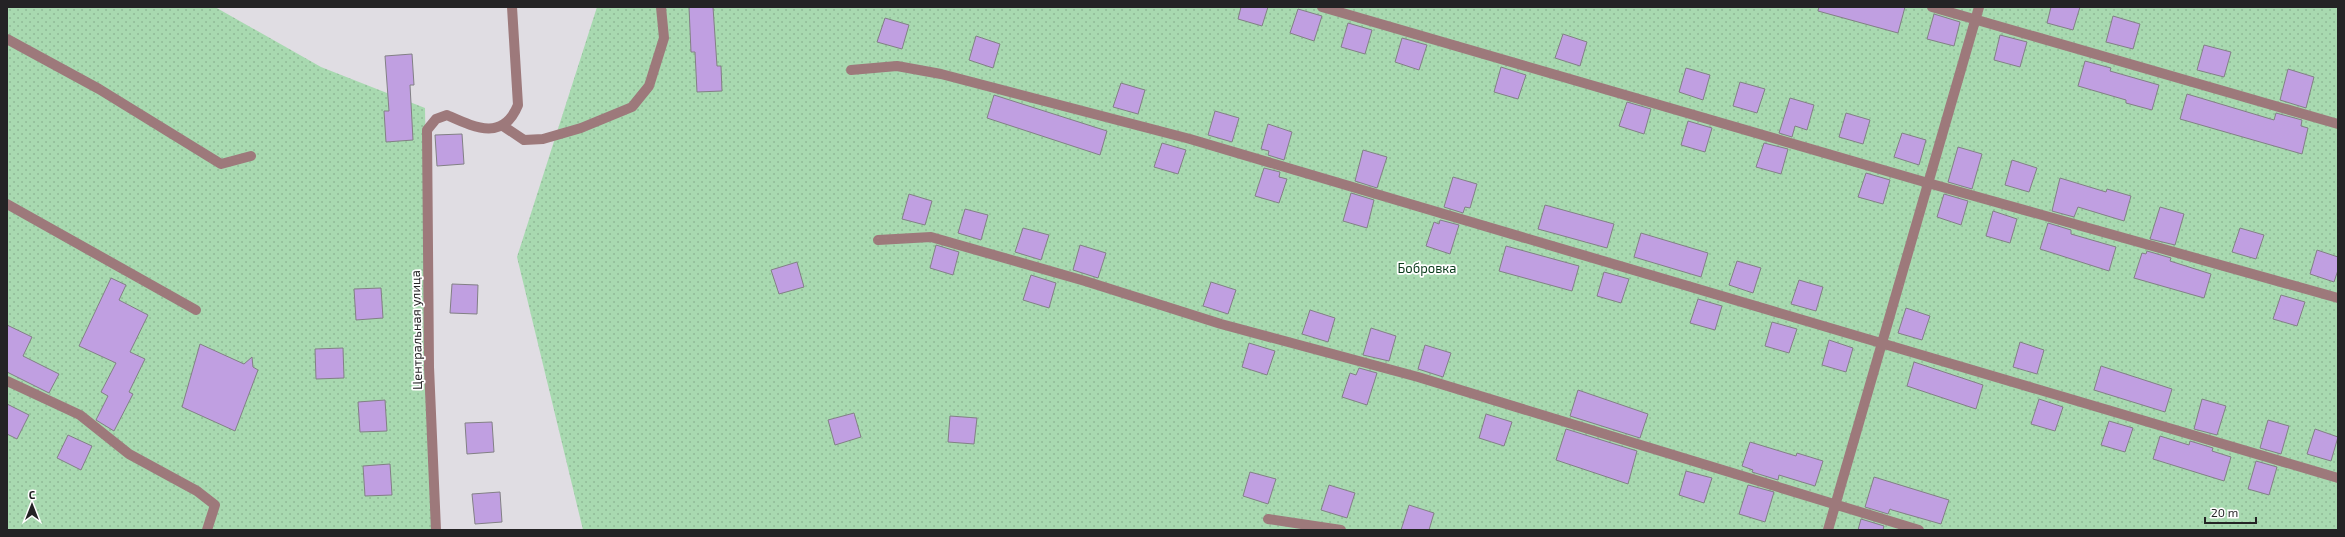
<svg xmlns="http://www.w3.org/2000/svg" width="2345" height="537" font-family="'Exo 2',sans-serif">
  <style>
    .green { fill: url(#green-dots) }
    .building { fill: #c09fe1; stroke: #828085 }
    .lines { fill: none; stroke-linecap: round; stroke-linejoin: round }
    .minor { stroke: #9d797b; stroke-width: 10 }
    .labels { text-anchor: middle; stroke-width: 3.5; stroke-linejoin: round; paint-order: stroke }
    .park-label { font-size: 13px; fill: #093b1a; stroke: #fff }
    .street-label { font-size: 13px; fill: #242325; stroke: #fff }
  </style>
  <defs>
    <pattern id="green-dots" width="8" height="8" patternUnits="userSpaceOnUse"><rect width="8" height="8" fill="#a8d9b0"/><path d="M2 2h.1M6 6h.1" fill="none" stroke="#90ba97" stroke-width="1.8" stroke-linecap="round"/></pattern>
  </defs>
  <rect width="100%" height="100%" fill="#e0dde3"/>
  <path class="green" d="M 7,7 L 215,7 L 321,67 L 425,108 L 429,367 L 436,530 L 7,530 Z
    M 597,7 L 2338,7 L 2338,530 L 583,530 L 517,257 Z"/>
  <path class="building" d="M 689,7 L 713,7 L 717,66 L 721,66 L 722,91 L 697,92 L 695,52 L 691,52 Z
    M 1241,7 L 1268,7 L 1262,26 L 1238,19 Z
    M 1819,7 L 1905,7 L 1898,33 L 1818,11 Z
    M 2051,7 L 2080,7 L 2073,30 L 2047,23 Z
    M 1298,9 L 1322,16 L 1314,41 L 1290,33 Z
    M 1934,14 L 1960,22 L 1954,46 L 1927,39 Z
    M 2113,16 L 2140,24 L 2133,49 L 2106,42 Z
    M 885,18 L 909,25 L 902,49 L 877,42 Z
    M 1348,23 L 1372,30 L 1365,54 L 1341,47 Z
    M 1563,34 L 1587,42 L 1580,66 L 1555,58 Z
    M 2000,35 L 2027,42 L 2020,67 L 1994,60 Z
    M 976,36 L 1000,44 L 993,68 L 969,60 Z
    M 1402,38 L 1427,45 L 1419,70 L 1395,62 Z
    M 2204,45 L 2231,52 L 2224,77 L 2197,70 Z
    M 412,54 L 414,85 L 410,85 L 413,140 L 386,142 L 384,111 L 389,111 L 385,56 Z
    M 2085,61 L 2111,68 L 2110,71 L 2159,85 L 2152,110 L 2126,103 L 2126,100 L 2078,86 Z
    M 1501,67 L 1526,75 L 1518,99 L 1494,92 Z
    M 1686,68 L 1710,75 L 1703,100 L 1679,92 Z
    M 2288,69 L 2314,77 L 2306,108 L 2280,100 Z
    M 1740,82 L 1765,89 L 1757,113 L 1733,106 Z
    M 1121,83 L 1145,90 L 1138,114 L 1113,107 Z
    M 2187,94 L 2274,120 L 2276,113 L 2302,120 L 2301,126 L 2308,128 L 2302,154 L 2180,119 Z
    M 994,95 L 1107,131 L 1100,155 L 987,118 Z
    M 1790,98 L 1814,105 L 1807,130 L 1795,126 L 1792,137 L 1779,133 Z
    M 1627,102 L 1651,109 L 1644,134 L 1619,126 Z
    M 1215,111 L 1239,118 L 1232,142 L 1208,135 Z
    M 1846,113 L 1870,120 L 1863,144 L 1839,137 Z
    M 1688,121 L 1712,128 L 1705,152 L 1681,145 Z
    M 1268,124 L 1292,132 L 1284,160 L 1268,155 L 1269,151 L 1261,149 Z
    M 1902,133 L 1926,140 L 1919,165 L 1894,157 Z
    M 462,134 L 464,164 L 437,166 L 435,135 Z
    M 1162,143 L 1186,150 L 1178,174 L 1154,167 Z
    M 1764,143 L 1788,149 L 1781,174 L 1756,167 Z
    M 1958,147 L 1982,154 L 1972,189 L 1948,182 Z
    M 1363,150 L 1387,157 L 1377,188 L 1355,181 Z
    M 2012,160 L 2037,168 L 2029,192 L 2005,185 Z
    M 1264,168 L 1280,172 L 1279,177 L 1287,179 L 1279,203 L 1255,196 Z
    M 1866,173 L 1890,180 L 1883,204 L 1858,197 Z
    M 1453,177 L 1477,184 L 1470,208 L 1465,207 L 1463,213 L 1444,207 Z
    M 2060,178 L 2106,192 L 2107,189 L 2131,196 L 2124,221 L 2078,207 L 2074,217 L 2052,211 Z
    M 1351,193 L 1374,200 L 1367,228 L 1343,221 Z
    M 909,194 L 932,201 L 925,225 L 902,219 Z
    M 1944,194 L 1968,201 L 1961,225 L 1937,217 Z
    M 1545,205 L 1614,224 L 1607,248 L 1538,229 Z
    M 2160,207 L 2184,214 L 2175,245 L 2150,239 Z
    M 965,209 L 988,215 L 981,240 L 958,233 Z
    M 1993,211 L 2017,219 L 2010,243 L 1986,236 Z
    M 1440,220 L 1459,225 L 1450,254 L 1426,246 L 1434,222 L 1439,224 Z
    M 2048,223 L 2071,230 L 2071,234 L 2116,247 L 2109,271 L 2040,249 Z
    M 1023,228 L 1049,235 L 1041,260 L 1015,252 Z
    M 2240,228 L 2264,235 L 2256,259 L 2232,252 Z
    M 1641,233 L 1708,253 L 1701,277 L 1634,257 Z
    M 936,245 L 959,252 L 953,275 L 930,268 Z
    M 1080,245 L 1106,253 L 1098,278 L 1073,270 Z
    M 1506,246 L 1579,266 L 1572,291 L 1499,271 Z
    M 2317,250 L 2338,257 L 2338,270 L 2334,282 L 2310,274 Z
    M 2147,251 L 2171,258 L 2170,261 L 2211,274 L 2204,298 L 2134,278 L 2142,253 L 2146,254 Z
    M 1737,261 L 1761,268 L 1753,293 L 1729,285 Z
    M 797,262 L 804,287 L 779,294 L 771,270 Z
    M 1604,272 L 1629,279 L 1621,303 L 1597,296 Z
    M 1031,275 L 1056,283 L 1049,308 L 1023,300 Z
    M 111,278 L 126,285 L 119,300 L 148,315 L 130,352 L 145,359 L 129,392 L 133,394 L 114,431 L 96,420 L 108,396 L 101,392 L 116,363 L 79,346 Z
    M 1799,280 L 1823,287 L 1816,311 L 1791,304 Z
    M 1211,282 L 1236,290 L 1228,314 L 1203,306 Z
    M 452,284 L 478,285 L 477,314 L 450,313 Z
    M 381,288 L 383,318 L 356,320 L 354,289 Z
    M 2281,295 L 2305,302 L 2297,326 L 2273,319 Z
    M 1698,299 L 1722,306 L 1715,330 L 1690,323 Z
    M 1906,308 L 1930,316 L 1922,340 L 1898,333 Z
    M 1310,310 L 1335,318 L 1328,342 L 1302,334 Z
    M 1772,322 L 1797,329 L 1789,353 L 1765,346 Z
    M 7,325 L 32,337 L 23,356 L 59,374 L 49,393 L 7,372 Z
    M 1371,328 L 1396,336 L 1389,361 L 1363,355 Z
    M 1829,340 L 1853,348 L 1846,372 L 1822,365 Z
    M 2020,342 L 2044,350 L 2037,374 L 2013,367 Z
    M 1249,343 L 1275,351 L 1267,375 L 1242,367 Z
    M 200,344 L 244,364 L 252,357 L 253,367 L 258,370 L 235,431 L 182,407 Z
    M 1425,345 L 1451,353 L 1443,377 L 1418,369 Z
    M 343,348 L 344,378 L 316,379 L 315,349 Z
    M 1914,362 L 1983,385 L 1976,409 L 1907,386 Z
    M 2101,366 L 2172,389 L 2165,412 L 2094,390 Z
    M 1359,368 L 1377,373 L 1367,405 L 1342,397 L 1350,373 L 1356,375 Z
    M 1578,390 L 1648,414 L 1640,438 L 1570,416 Z
    M 2039,399 L 2063,407 L 2055,431 L 2031,424 Z
    M 2202,399 L 2226,406 L 2217,435 L 2194,429 Z
    M 385,400 L 387,431 L 360,432 L 358,402 Z
    M 7,404 L 29,415 L 17,439 L 7,434 Z
    M 854,413 L 861,437 L 835,445 L 828,420 Z
    M 1486,414 L 1512,422 L 1504,446 L 1479,438 Z
    M 950,416 L 977,418 L 974,444 L 948,442 Z
    M 2268,420 L 2289,426 L 2281,454 L 2260,448 Z
    M 2109,421 L 2133,428 L 2125,452 L 2101,445 Z
    M 492,422 L 494,452 L 467,454 L 465,423 Z
    M 1566,429 L 1637,451 L 1628,484 L 1556,460 Z
    M 2315,429 L 2338,437 L 2331,461 L 2307,454 Z
    M 68,435 L 92,446 L 81,470 L 57,458 Z
    M 2160,436 L 2189,445 L 2190,441 L 2213,448 L 2212,451 L 2231,457 L 2224,481 L 2153,459 Z
    M 1750,442 L 1796,456 L 1797,453 L 1823,461 L 1815,486 L 1779,475 L 1778,480 L 1752,472 L 1753,470 L 1742,466 Z
    M 2256,461 L 2277,467 L 2269,495 L 2248,489 Z
    M 390,464 L 392,495 L 365,496 L 363,466 Z
    M 1686,471 L 1712,478 L 1704,503 L 1679,495 Z
    M 1250,472 L 1276,479 L 1268,504 L 1243,496 Z
    M 1874,477 L 1949,500 L 1941,524 L 1892,510 L 1890,509 L 1888,514 L 1865,507 Z
    M 1329,485 L 1355,493 L 1347,518 L 1321,510 Z
    M 1748,485 L 1774,492 L 1765,522 L 1739,514 Z
    M 500,492 L 502,522 L 475,524 L 472,494 Z
    M 1409,505 L 1434,513 L 1429,530 L 1401,530 Z
    M 1861,519 L 1884,526 L 1883,530 L 1858,530 Z"/>
  <g class="lines">
    <path class="minor" d="M 1322,7 L 1928,183 L 2338,298
      M 1932,7 L 2338,124
      M 7,39 L 99,89 L 221,164 L 251,156
      M 851,70 L 897,66 L 941,74 L 1190,139 L 2338,478
      M 503,126 L 524,140 L 543,139 L 581,128 L 632,107 L 649,86 L 664,38 L 661,7
      M 7,204 L 196,310
      M 878,240 L 931,237 L 1085,281 L 1221,324 L 1418,377 L 1919,530
      M 7,381 L 80,415 L 129,454 L 197,491 L 215,505 L 207,530
      M 1268,519 L 1341,530
      M 436,530 L 429,367 L 427,130 L 436,119 L 447,115 C 474,127 503,142 518,105 L 512,7
      M 1828,530 L 1979,7"/>
  </g>
  <g class="labels">
    <g class="park-label">
      <text x="1427" y="273">Бобровка</text>
    </g>
    <g class="street-label">
      <text transform="translate(416 330) rotate(-91)" y="5">Центральная улица</text>
    </g>
  </g>
  <rect width="2345" height="537" fill="none" stroke="#242325" stroke-width="16"/>
  <g transform="translate(32 505)" stroke="#ffffff" stroke-width="3" paint-order="stroke">
  <path d="M0-3L7 15L0 10L-7 15Z" fill="#242325"/>
  <text y="-6" font-size="11" font-weight="bold" text-anchor="middle" fill="#242325">С</text>
  </g>
  <path d="M2205 517v6h51v-6" fill="none" stroke="#242325" stroke-width="2"/>
  <text x="2211" y="517" font-size="12" fill="#242325" stroke="#ffffff" stroke-width="3" paint-order="stroke">20 m</text>
</svg>
